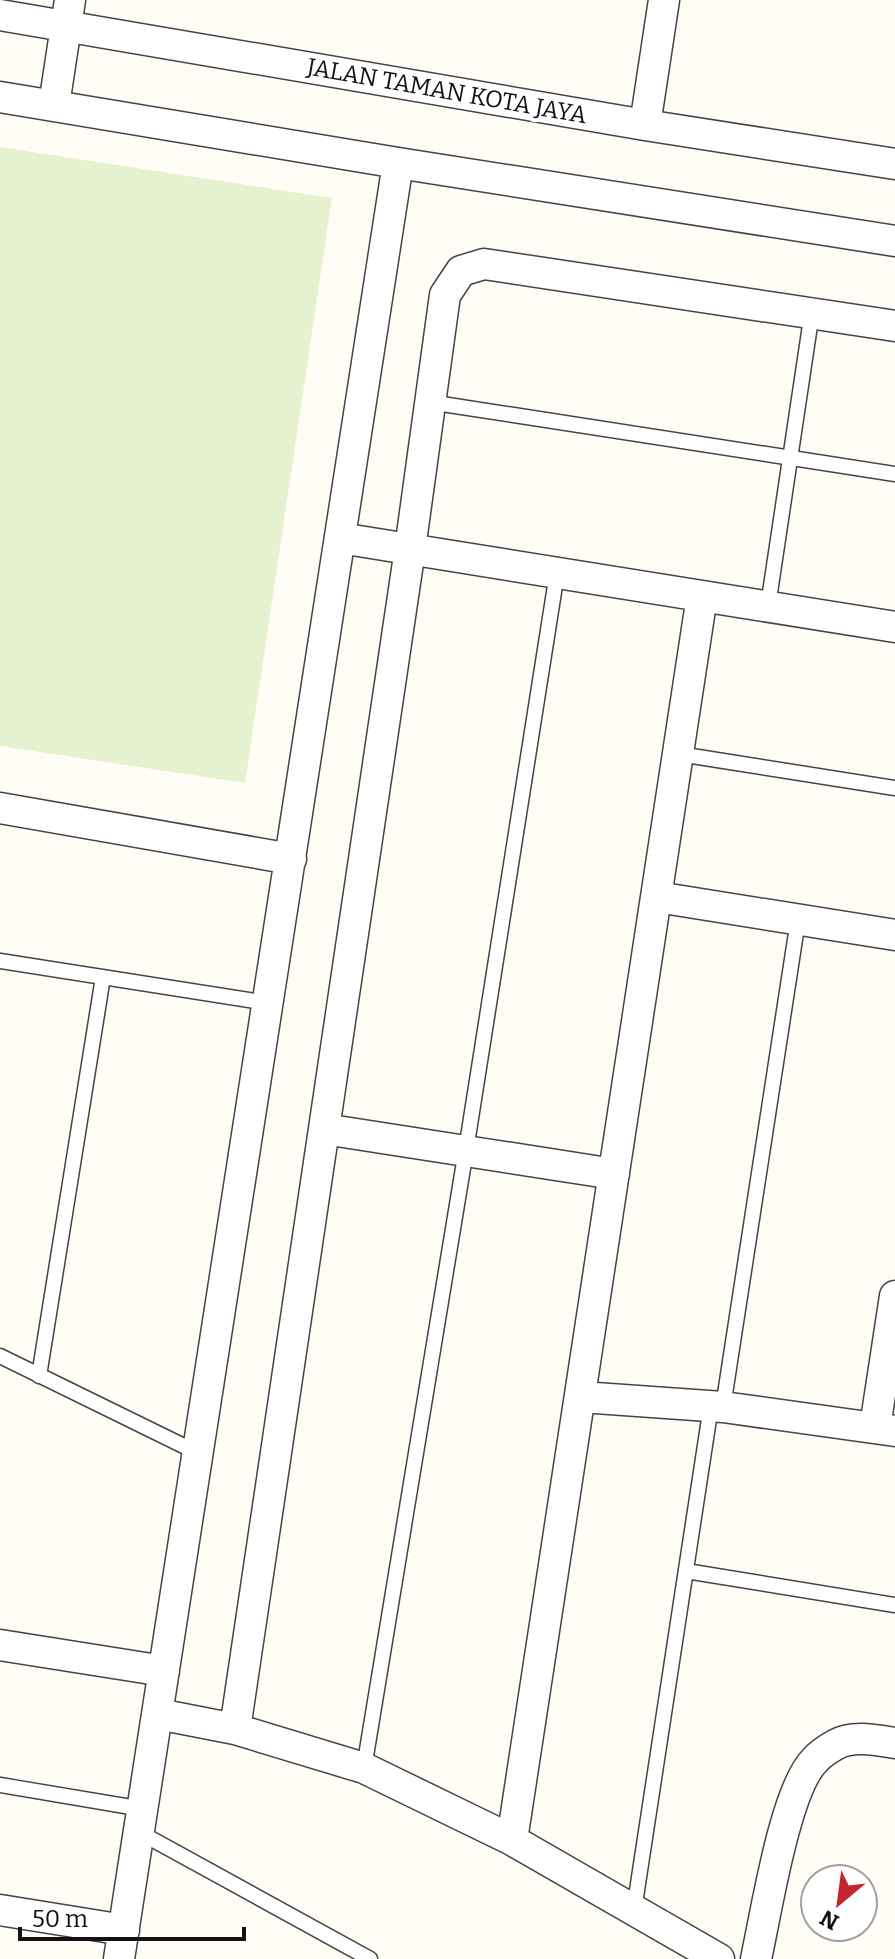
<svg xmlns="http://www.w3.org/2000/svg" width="895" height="1959" font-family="Bitter,serif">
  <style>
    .pitch { fill: #e6f2cf }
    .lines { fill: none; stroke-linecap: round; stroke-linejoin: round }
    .lane-casing { stroke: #444; stroke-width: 17 }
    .street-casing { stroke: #444; stroke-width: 33 }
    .lane { stroke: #fff; stroke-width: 14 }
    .street { stroke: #fff; stroke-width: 30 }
    .labels { text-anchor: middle; stroke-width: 8; stroke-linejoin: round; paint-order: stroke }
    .street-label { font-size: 24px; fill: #111; stroke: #fff }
  </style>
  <rect width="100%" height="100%" fill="#fffdf5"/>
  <path class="pitch" d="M 0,147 L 332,198 L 245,783 L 0,746 Z"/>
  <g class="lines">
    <g class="lane-casing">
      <path id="lane" d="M 429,402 L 895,474
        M 768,606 L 812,312
        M 679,754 L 895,788
        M 0,961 L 268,1003
        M 0,1356 L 198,1453
        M 39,1376 L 103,977
        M 723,1407 L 798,920
        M 686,1571 L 895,1605
        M 364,1768 L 466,1150 L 557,573
        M 0,1785 L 143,1809
        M 139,1832 L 370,1959
        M 634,1910 L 711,1406"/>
    </g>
    <g class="street-casing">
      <path id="street" d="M 0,15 L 645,125 L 895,164
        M 0,97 L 398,163 L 895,241
        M 54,105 L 70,0
        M 645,125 L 664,0
        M 340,538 L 895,627
        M 0,808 L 291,859
        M 657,897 L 895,935
        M 324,1129 L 614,1174
        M 581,1397 L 723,1407 L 895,1431
        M 875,1427 L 895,1296
        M 0,1645 L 164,1671
        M 158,1714 L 235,1729
        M 512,1840 L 702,596
        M 0,1910 L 124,1930
        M 119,1959 L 398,163
        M 719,1959 L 512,1840 L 364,1768 L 235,1729 L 410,549 L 445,295 L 461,271 L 484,264 L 895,326
        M 756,1959 C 766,1914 785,1789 815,1760 C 820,1754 828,1749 835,1745 C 852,1735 876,1740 895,1743"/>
    </g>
    <use href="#lane" class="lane"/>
    <use href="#street" class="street"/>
  </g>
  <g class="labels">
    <g class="street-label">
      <text transform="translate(447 91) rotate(10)" y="8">JALAN TAMAN KOTA JAYA</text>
    </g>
  </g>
  <g transform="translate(839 1903) rotate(209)"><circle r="38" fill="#ffffff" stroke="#a0a0a0" stroke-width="2"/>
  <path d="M0-6L14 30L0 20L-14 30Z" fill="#c4262e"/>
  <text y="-12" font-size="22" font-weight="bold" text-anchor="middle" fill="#111111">N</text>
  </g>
  <path d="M20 1927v12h224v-12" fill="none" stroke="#111111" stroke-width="4"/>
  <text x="32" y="1927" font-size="24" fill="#111111" stroke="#ffffff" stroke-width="6" paint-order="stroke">50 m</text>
</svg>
